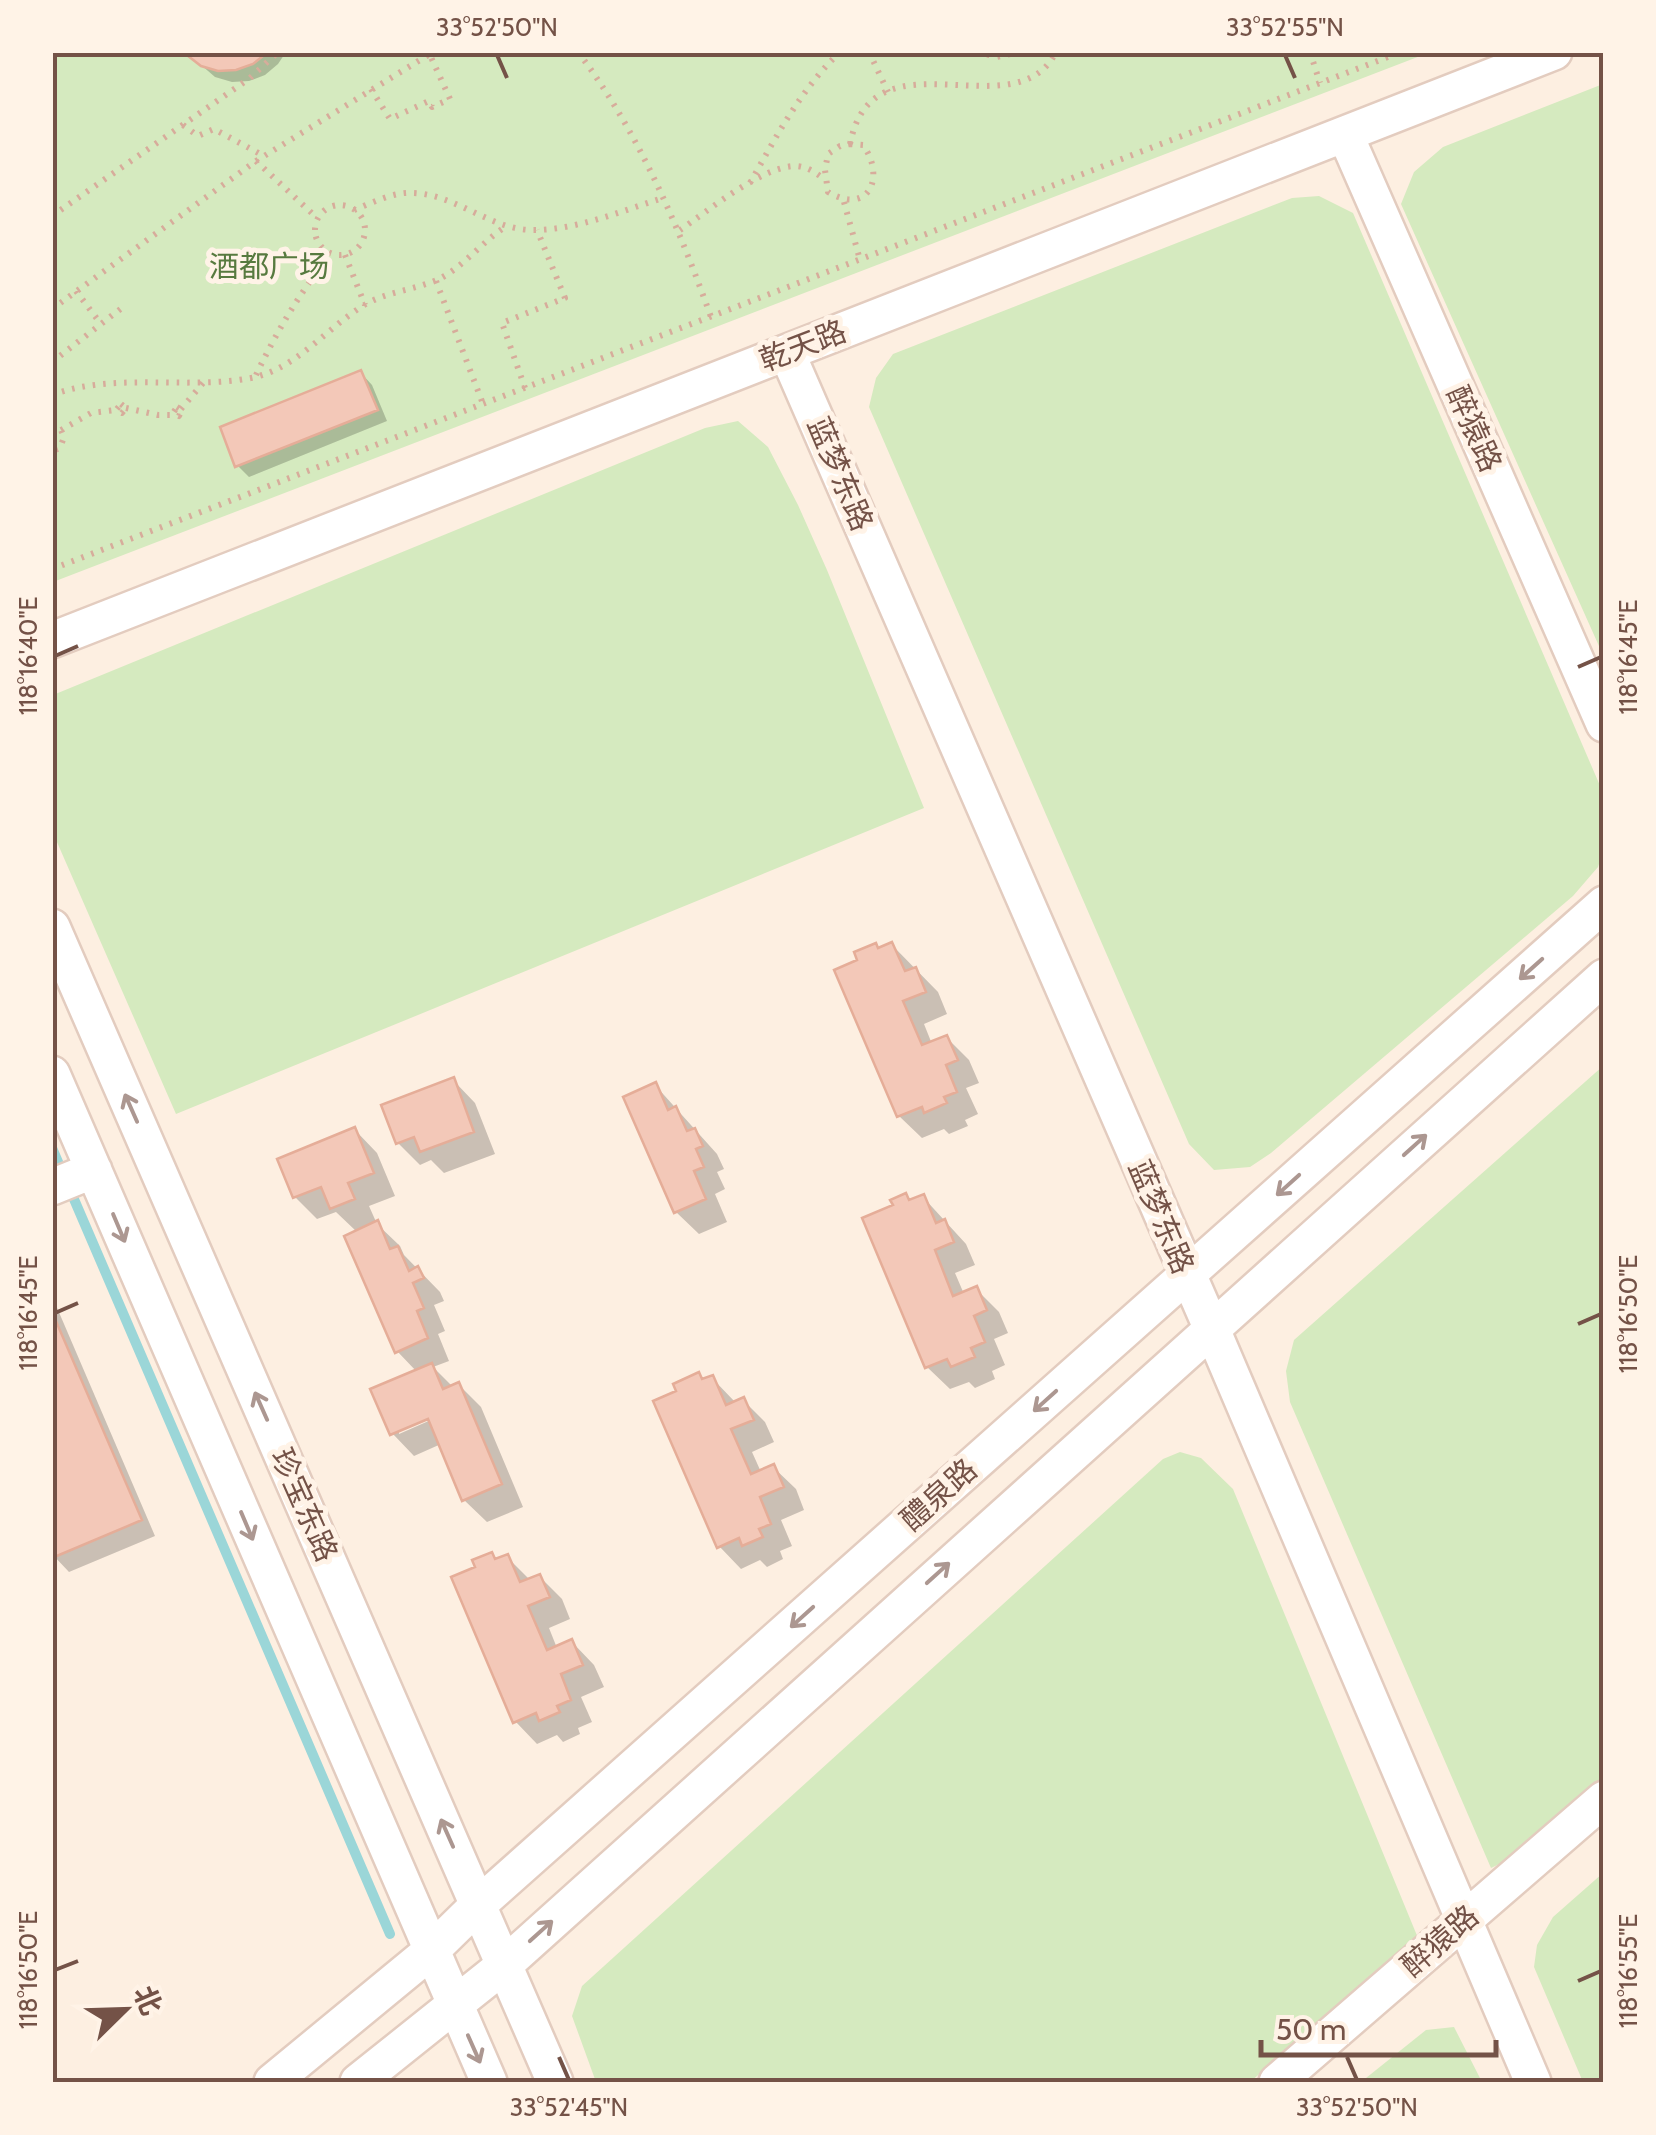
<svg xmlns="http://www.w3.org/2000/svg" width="1656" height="2135" font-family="Cabin,'Noto Sans SC',sans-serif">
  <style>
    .green { fill: #d5eabf }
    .shadow { fill: #0003; fill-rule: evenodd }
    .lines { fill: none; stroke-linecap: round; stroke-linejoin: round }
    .stream { stroke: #9bd6d8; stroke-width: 10 }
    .building { fill: #f3c8b8; stroke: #e5ad98; stroke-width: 2.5 }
    .minor-casing { stroke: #e3ccbf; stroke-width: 40 }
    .path { stroke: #d7ac9b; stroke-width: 6; stroke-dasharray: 2.5 8; stroke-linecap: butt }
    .minor { stroke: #fff; stroke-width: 35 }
    .oneway { stroke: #ac9791 }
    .ticks { fill: none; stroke: #745247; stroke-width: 4 }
    .labels { text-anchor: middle; stroke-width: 10; stroke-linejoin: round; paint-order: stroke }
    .park-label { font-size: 30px; fill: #577a3f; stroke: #fff3e7 }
    .street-label { font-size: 30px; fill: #745247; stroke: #fff3e7 }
    .neatline { fill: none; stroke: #745247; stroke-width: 4 }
    .ticks-label { font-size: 25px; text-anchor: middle; fill: #745247 }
  </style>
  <rect width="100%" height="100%" fill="#fdefe1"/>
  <path class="green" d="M 53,53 L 1428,53 L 53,582 Z
    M 1603,84 L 1603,655 L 1401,204 L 1414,172 L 1443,147 Z
    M 1319,196 L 1353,213 L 1601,788 L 1603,852 L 1598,867 L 1573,896 L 1271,1153 L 1250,1167 L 1214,1170 L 1189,1144 L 869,407 L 876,378 L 893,354 L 1292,198 Z
    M 738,421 L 768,447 L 798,505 L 827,570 L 924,808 L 176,1114 L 53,833 L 53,695 L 705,428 Z
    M 1603,1066 L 1603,1778 L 1510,1859 L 1491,1868 L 1290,1402 L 1286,1371 L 1294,1340 Z
    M 1180,1452 L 1201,1458 L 1233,1489 L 1418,1938 L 1250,2082 L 596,2082 L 572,2016 L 582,1986 L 1163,1459 Z
    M 1603,1873 L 1603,2082 L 1583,2082 L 1534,1967 L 1537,1945 L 1553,1917 Z
    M 1454,2027 L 1482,2082 L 1361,2082 L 1426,2030 Z"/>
  <path class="shadow" d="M 186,52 L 286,52 L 278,64 L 265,75 L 249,81 L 232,82 L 215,77 Z
    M 361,373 L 372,385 L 387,421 L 249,477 L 238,466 Z
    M 892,945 L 938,992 L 947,1014 L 924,1024 L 932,1044 L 947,1038 L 969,1060 L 979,1083 L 966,1088 L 978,1114 L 965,1120 L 968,1126 L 949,1134 L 944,1129 L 922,1138 L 899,1116 L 879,950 Z
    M 453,1080 L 475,1103 L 495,1154 L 444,1173 L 431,1160 L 420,1165 L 398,1143 Z
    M 655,1085 L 717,1154 L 724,1169 L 717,1172 L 725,1189 L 715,1194 L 727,1222 L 699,1234 L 676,1212 Z
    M 355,1130 L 377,1153 L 395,1196 L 369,1206 L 377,1224 L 400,1246 L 404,1255 L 440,1292 L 444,1301 L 434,1305 L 445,1331 L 438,1334 L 449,1361 L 433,1367 L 453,1387 L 459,1385 L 481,1407 L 523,1507 L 487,1522 L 464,1500 L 441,1444 L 414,1456 L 392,1433 L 417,1372 L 397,1351 L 357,1232 L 336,1212 L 317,1219 L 295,1197 ZM 438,1411 L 440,1416 L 399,1434 L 399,1428 Z
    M 923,1197 L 966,1244 L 975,1265 L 955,1273 L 964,1294 L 976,1289 L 999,1312 L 1008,1333 L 994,1339 L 1005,1365 L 992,1371 L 995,1379 L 975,1388 L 969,1382 L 950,1389 L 927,1367 L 911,1202 Z
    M 52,1296 L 155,1536 L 69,1572 L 52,1554 Z
    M 699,1375 L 704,1381 L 712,1378 L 736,1403 L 743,1400 L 765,1422 L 774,1442 L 752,1452 L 761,1472 L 773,1467 L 796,1489 L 804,1510 L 781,1520 L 792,1546 L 780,1551 L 783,1559 L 767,1567 L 760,1560 L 741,1569 L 719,1546 L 679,1392 Z
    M 492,1555 L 498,1561 L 507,1557 L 531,1581 L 540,1577 L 562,1599 L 570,1619 L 549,1628 L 557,1648 L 572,1642 L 594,1665 L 604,1687 L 581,1697 L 592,1722 L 578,1728 L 580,1734 L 563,1742 L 557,1735 L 537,1744 L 515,1721 L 478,1568 Z"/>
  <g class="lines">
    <path class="stream" d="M 52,1148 L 390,1934"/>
  </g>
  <path class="building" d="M 183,52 L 268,52 L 253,64 L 236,70 L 218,71 L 201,66 Z
    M 361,370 L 378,410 L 235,467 L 220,427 Z
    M 892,942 L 905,971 L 916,967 L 926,992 L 903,1001 L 922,1045 L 947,1035 L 958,1060 L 946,1065 L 957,1092 L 944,1097 L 947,1103 L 924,1113 L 922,1107 L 897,1117 L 834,970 L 857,960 L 854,952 L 876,943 L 878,948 Z
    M 454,1077 L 474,1132 L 420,1152 L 414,1137 L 396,1144 L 381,1105 Z
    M 656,1082 L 668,1110 L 676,1106 L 687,1131 L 695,1128 L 703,1146 L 696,1149 L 704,1167 L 694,1171 L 706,1199 L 674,1213 L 623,1097 Z
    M 355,1127 L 374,1173 L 348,1183 L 355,1199 L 330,1209 L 321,1187 L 293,1198 L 277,1159 Z
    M 906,1193 L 909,1200 L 924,1194 L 936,1223 L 945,1219 L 954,1242 L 935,1250 L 953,1296 L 977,1286 L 987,1310 L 974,1316 L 985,1342 L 971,1348 L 975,1357 L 951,1367 L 947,1359 L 925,1368 L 862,1218 L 893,1205 L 890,1200 Z
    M 378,1220 L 390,1249 L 398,1246 L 409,1271 L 418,1266 L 424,1278 L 413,1283 L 424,1308 L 417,1311 L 428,1338 L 395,1353 L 344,1236 Z
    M 52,1312 L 142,1520 L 52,1558 Z
    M 432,1363 L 443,1389 L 459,1382 L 502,1484 L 462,1501 L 428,1419 L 390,1435 L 370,1389 Z
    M 699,1372 L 702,1379 L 713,1375 L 726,1405 L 744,1397 L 754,1420 L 731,1429 L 751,1474 L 774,1464 L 784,1487 L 760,1497 L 771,1524 L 759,1529 L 763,1537 L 742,1546 L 739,1538 L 717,1548 L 653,1401 L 676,1391 L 673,1384 Z
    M 492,1552 L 495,1559 L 508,1554 L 520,1582 L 540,1574 L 550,1597 L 528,1606 L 547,1650 L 572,1639 L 583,1665 L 561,1674 L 571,1700 L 557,1706 L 560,1712 L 539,1721 L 536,1713 L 513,1723 L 451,1577 L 475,1567 L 472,1560 Z"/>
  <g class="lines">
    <g class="minor-casing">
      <path id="minor" d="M 1345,134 L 1604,724
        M 787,353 L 1211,1327 L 1533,2082
        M 52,640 L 1554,52
        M 52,927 L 555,2082
        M 52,1074 L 489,2082
        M 52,1187 L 94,1170
        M 272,2082 L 431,1951 L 478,1905 L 1604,904
        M 358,2082 L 502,1967 L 1604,977
        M 1277,2082 L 1604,1799"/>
    </g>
    <path class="path" d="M 578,52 C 638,131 678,225 711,317
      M 869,52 L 888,92
      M 977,52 L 997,57 L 1019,52
      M 1310,52 L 1320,83
      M 371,89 L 390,119 L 429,101 L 432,107 L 450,99 L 430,55
      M 183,125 L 198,136 L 214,129 L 264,156
      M 850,144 C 873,27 1015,133 1056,52
      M 850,144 L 863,145 C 886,177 869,216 828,192 L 825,170 L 828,154 L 840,146 Z
      M 256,161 L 317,218
      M 750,183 C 776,137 801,89 840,52
      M 844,202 L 860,260
      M315 230a25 25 0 1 1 50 0a25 25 0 1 1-50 0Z
      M 354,210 C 372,203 395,191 414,193 C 457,195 491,230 533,230 C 577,230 621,211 663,198
      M 52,216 L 250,78 L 278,52
      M 680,230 C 708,211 763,165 797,166 C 809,167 817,174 826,180
      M 345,255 L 365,305
      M 436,281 L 483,404
      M 76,291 L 101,324
      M 52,309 L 256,161 L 433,52
      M 52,362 L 123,307
      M 256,375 C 277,331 300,292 331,254
      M 525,388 L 502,323 L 565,298 L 537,230
      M 52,395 C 113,372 187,390 251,378 C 297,369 327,327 366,304 C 389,291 415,290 439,279 C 463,267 482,242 505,227
      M 121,404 L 126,408 L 122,413 L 116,410 Z
      M 177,407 L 182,410 L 179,416 L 173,413 Z
      M 126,408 L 158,415 L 174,415
      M 181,409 L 203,383
      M 52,426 L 61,430 L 64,437 L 60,448 L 52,451
      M 61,430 L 91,413 L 116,410
      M 52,569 L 1401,52"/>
    <use href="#minor" class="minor"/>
  </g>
  <defs><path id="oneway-shaft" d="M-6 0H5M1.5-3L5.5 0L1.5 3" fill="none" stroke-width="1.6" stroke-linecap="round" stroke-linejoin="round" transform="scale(2.5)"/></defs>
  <g class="oneway">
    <use href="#oneway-shaft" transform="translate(1531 969) rotate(138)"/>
    <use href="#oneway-shaft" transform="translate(131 1108) rotate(-114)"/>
    <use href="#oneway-shaft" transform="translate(1415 1145) rotate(-42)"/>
    <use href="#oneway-shaft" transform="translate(1288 1185) rotate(138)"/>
    <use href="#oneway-shaft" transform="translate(119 1228) rotate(67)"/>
    <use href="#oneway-shaft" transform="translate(1045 1401) rotate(138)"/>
    <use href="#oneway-shaft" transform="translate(261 1406) rotate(-114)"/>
    <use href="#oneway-shaft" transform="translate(247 1526) rotate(67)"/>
    <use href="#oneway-shaft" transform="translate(938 1573) rotate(-42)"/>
    <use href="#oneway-shaft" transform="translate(802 1617) rotate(138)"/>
    <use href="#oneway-shaft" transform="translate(447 1833) rotate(-114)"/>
    <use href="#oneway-shaft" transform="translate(541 1931) rotate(-42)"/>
    <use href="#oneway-shaft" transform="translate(474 2049) rotate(66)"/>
  </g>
  <path class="ticks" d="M 497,55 L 507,78M 1285,55 L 1295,78M 55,656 L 78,646M 1578,667 L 1601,657M 55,1313 L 78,1303M 1578,1324 L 1601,1314M 55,1970 L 78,1961M 1578,1981 L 1601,1971M 559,2057 L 569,2080M 1347,2057 L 1357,2080"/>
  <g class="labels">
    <g class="park-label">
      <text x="269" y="277">酒都广场</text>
    </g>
    <g class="street-label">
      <text transform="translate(803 346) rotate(-21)" y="10">乾天路</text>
      <text transform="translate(1474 429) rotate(66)" y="10">醉猿路</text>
      <text transform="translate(840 474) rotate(67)" y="10">蓝梦东路</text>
      <text transform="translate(1161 1217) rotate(67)" y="10">蓝梦东路</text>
      <text transform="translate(939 1495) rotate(-42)" y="10">醴泉路</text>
      <text transform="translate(304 1505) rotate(66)" y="10">珍宝东路</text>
      <text transform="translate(1440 1941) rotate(-41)" y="10">醉猿路</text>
    </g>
  </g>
  <rect width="1656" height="2135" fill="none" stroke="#fff3e7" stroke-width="110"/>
  <g transform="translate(125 2010) rotate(67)" stroke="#fff3e7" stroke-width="8" paint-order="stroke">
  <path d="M0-8L18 38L0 25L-18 38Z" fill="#745247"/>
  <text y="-15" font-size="28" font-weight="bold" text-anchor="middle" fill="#745247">北</text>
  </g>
  <path d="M1261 2040v15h235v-15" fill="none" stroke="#745247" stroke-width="5"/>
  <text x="1276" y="2040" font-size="30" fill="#745247" stroke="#fff3e7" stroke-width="8" paint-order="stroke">50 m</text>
  <rect x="55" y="55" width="1546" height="2025" class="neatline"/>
  <g class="ticks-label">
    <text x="497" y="36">33°52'50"N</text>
    <text x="1285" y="36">33°52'55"N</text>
    <text transform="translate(28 656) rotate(-90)" y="9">118°16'40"E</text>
    <text transform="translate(1628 657) rotate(-90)" y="9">118°16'45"E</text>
    <text transform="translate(28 1313) rotate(-90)" y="9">118°16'45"E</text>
    <text transform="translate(1628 1314) rotate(-90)" y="9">118°16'50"E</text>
    <text transform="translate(28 1970) rotate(-90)" y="9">118°16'50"E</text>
    <text transform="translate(1628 1971) rotate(-90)" y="9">118°16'55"E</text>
    <text x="569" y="2116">33°52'45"N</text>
    <text x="1357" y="2116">33°52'50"N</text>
  </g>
</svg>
